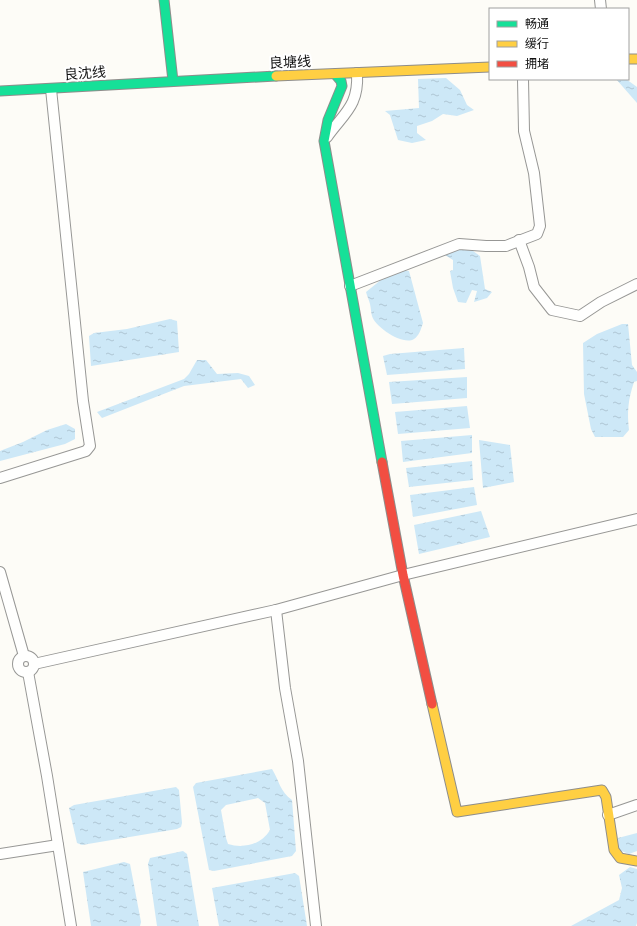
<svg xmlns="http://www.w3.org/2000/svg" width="637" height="926" font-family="'PT Serif','Noto Sans SC',serif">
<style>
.water{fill:url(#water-ripples);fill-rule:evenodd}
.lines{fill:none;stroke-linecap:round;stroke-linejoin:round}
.street-casing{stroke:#979795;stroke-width:12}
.fast-casing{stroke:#8e8d8b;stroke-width:11}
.slow-casing{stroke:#8e8d8b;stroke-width:11}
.jam-casing{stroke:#8e8d8b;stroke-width:11}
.street{stroke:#fffffe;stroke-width:10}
.fast{stroke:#16e098;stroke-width:9}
.slow{stroke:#ffcf43;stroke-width:9}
.jam{stroke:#f24e42;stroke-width:9}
.labels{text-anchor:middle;stroke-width:4;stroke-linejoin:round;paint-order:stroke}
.street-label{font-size:14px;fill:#111;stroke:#fff}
</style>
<defs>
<pattern id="water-ripples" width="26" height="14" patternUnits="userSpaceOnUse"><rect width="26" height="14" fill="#cde8f7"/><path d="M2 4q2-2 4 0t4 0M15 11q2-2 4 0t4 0" fill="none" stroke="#afc6d3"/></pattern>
</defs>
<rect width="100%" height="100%" fill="#fdfcf7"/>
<g class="water">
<path d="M446,78L460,90L467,105L474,110L457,116L443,114L432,121L417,126V133L426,140L412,143L398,140L390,115L385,111L419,108L418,79Z"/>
<path d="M616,79H626L637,87V103Z"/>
<path d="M462,247L473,251L480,256L485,289L492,292L487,298L474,302L477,291L472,290L466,303L458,302L453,288L450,271L453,270V260L445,255L449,252Z"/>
<path d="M401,270L409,271L423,323C421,329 419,336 414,339C403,346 375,327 372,316C371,313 371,308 370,304C369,300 367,296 366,292L387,275Z"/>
<path d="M170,319L177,321L179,352L91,366L89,336L94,333L127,329Z"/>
<path d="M622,324H628L632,365L637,372V381L634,382C628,400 627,412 629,430L623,437H595L591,429L584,394L583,343L597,334Z"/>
<path d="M464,348L465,369L387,375L383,356L390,354Z"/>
<path d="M197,360H206L217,374L238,373L249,376L255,385L248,388L241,379L184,386L102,418L97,412L184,379L189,374Z"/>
<path d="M467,377V398L392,404L389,382Z"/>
<path d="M467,406L470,428L398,434L395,412Z"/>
<path d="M66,424L75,429V439L65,444L0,461V451L23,442L47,430Z"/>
<path d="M472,435V453L403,462L401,441Z"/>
<path d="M479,440L510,445L514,482L483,488Z"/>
<path d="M472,461L473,480L409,487L406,468Z"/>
<path d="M474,487L477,505L413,517L410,495Z"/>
<path d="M481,511L490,537L419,554L414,525Z"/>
<path d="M272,769C279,780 280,792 292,800L296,851L292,856L214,871L209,870L193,787L196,783ZM258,798L265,803L270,830C262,844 244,849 228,844L226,838L221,810L226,805Z"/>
<path d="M176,787L179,790L182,823L181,827L177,829L82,845L77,843L69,808L74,805Z"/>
<path d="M637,833V851L629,854L619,850L618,838Z"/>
<path d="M183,851L187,854L199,926H157L148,864L150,858Z"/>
<path d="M124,862L130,864L141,922L140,926H91L83,872Z"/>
<path d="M630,867L637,869V923L636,926H571L619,900L622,888L619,875Z"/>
<path d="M295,873L299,876L307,926H219L212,888Z"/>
</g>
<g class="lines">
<g class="street-casing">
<g id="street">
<path d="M600,0L601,9"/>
<path d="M327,137C344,113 359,106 357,73"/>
<path d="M519,240L529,267L534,287L552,310L580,316L601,302L637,284"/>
<path d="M350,286L459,244L486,246H506L537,234L540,226L534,173L524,131L523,79"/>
<path d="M0,478L86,451L90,446L83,401L51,89"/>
<path d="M0,572L24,656"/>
<path d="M276,610L285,688L298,761L316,926"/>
<circle cx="26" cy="664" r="8"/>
<path d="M34,664L276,610L403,575L637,519"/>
<path d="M28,672L47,776L71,926"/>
<path d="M608,815L637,805"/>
<path d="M0,854L58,845"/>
</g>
</g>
<g class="fast-casing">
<g id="fast">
<path d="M164,0L173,81"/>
<path d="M335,74L341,81L342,86L328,120L324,141L382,462"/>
<path d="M0,91L276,76"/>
</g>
</g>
<g class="slow-casing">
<g id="slow">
<path d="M628,59H637"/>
<path d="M276,76L490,67"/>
<path d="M432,704L457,812L602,790L606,797L614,850L620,858L637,861"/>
</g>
</g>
<g class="jam-casing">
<path id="jam" d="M382,462L403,575L432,704"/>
</g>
<use href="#street" class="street"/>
<use href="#fast" class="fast"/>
<use href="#slow" class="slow"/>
<use href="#jam" class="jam"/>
</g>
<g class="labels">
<g class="street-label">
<text transform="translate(290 62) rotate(-3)" y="5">良塘线</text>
<text transform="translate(85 73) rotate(-4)" y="5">良沈线</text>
</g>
</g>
<rect x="489" y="8" width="140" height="72" fill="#ffffff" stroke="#a0a0a0"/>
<rect x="497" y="21" width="20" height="6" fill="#16e098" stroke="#a0a0a0"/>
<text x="525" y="28" font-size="12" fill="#111111">畅通</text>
<rect x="497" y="41" width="20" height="6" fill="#ffcf43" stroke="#a0a0a0"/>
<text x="525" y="48" font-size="12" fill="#111111">缓行</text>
<rect x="497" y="61" width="20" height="6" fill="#f24e42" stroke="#a0a0a0"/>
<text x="525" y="68" font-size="12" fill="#111111">拥堵</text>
</svg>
